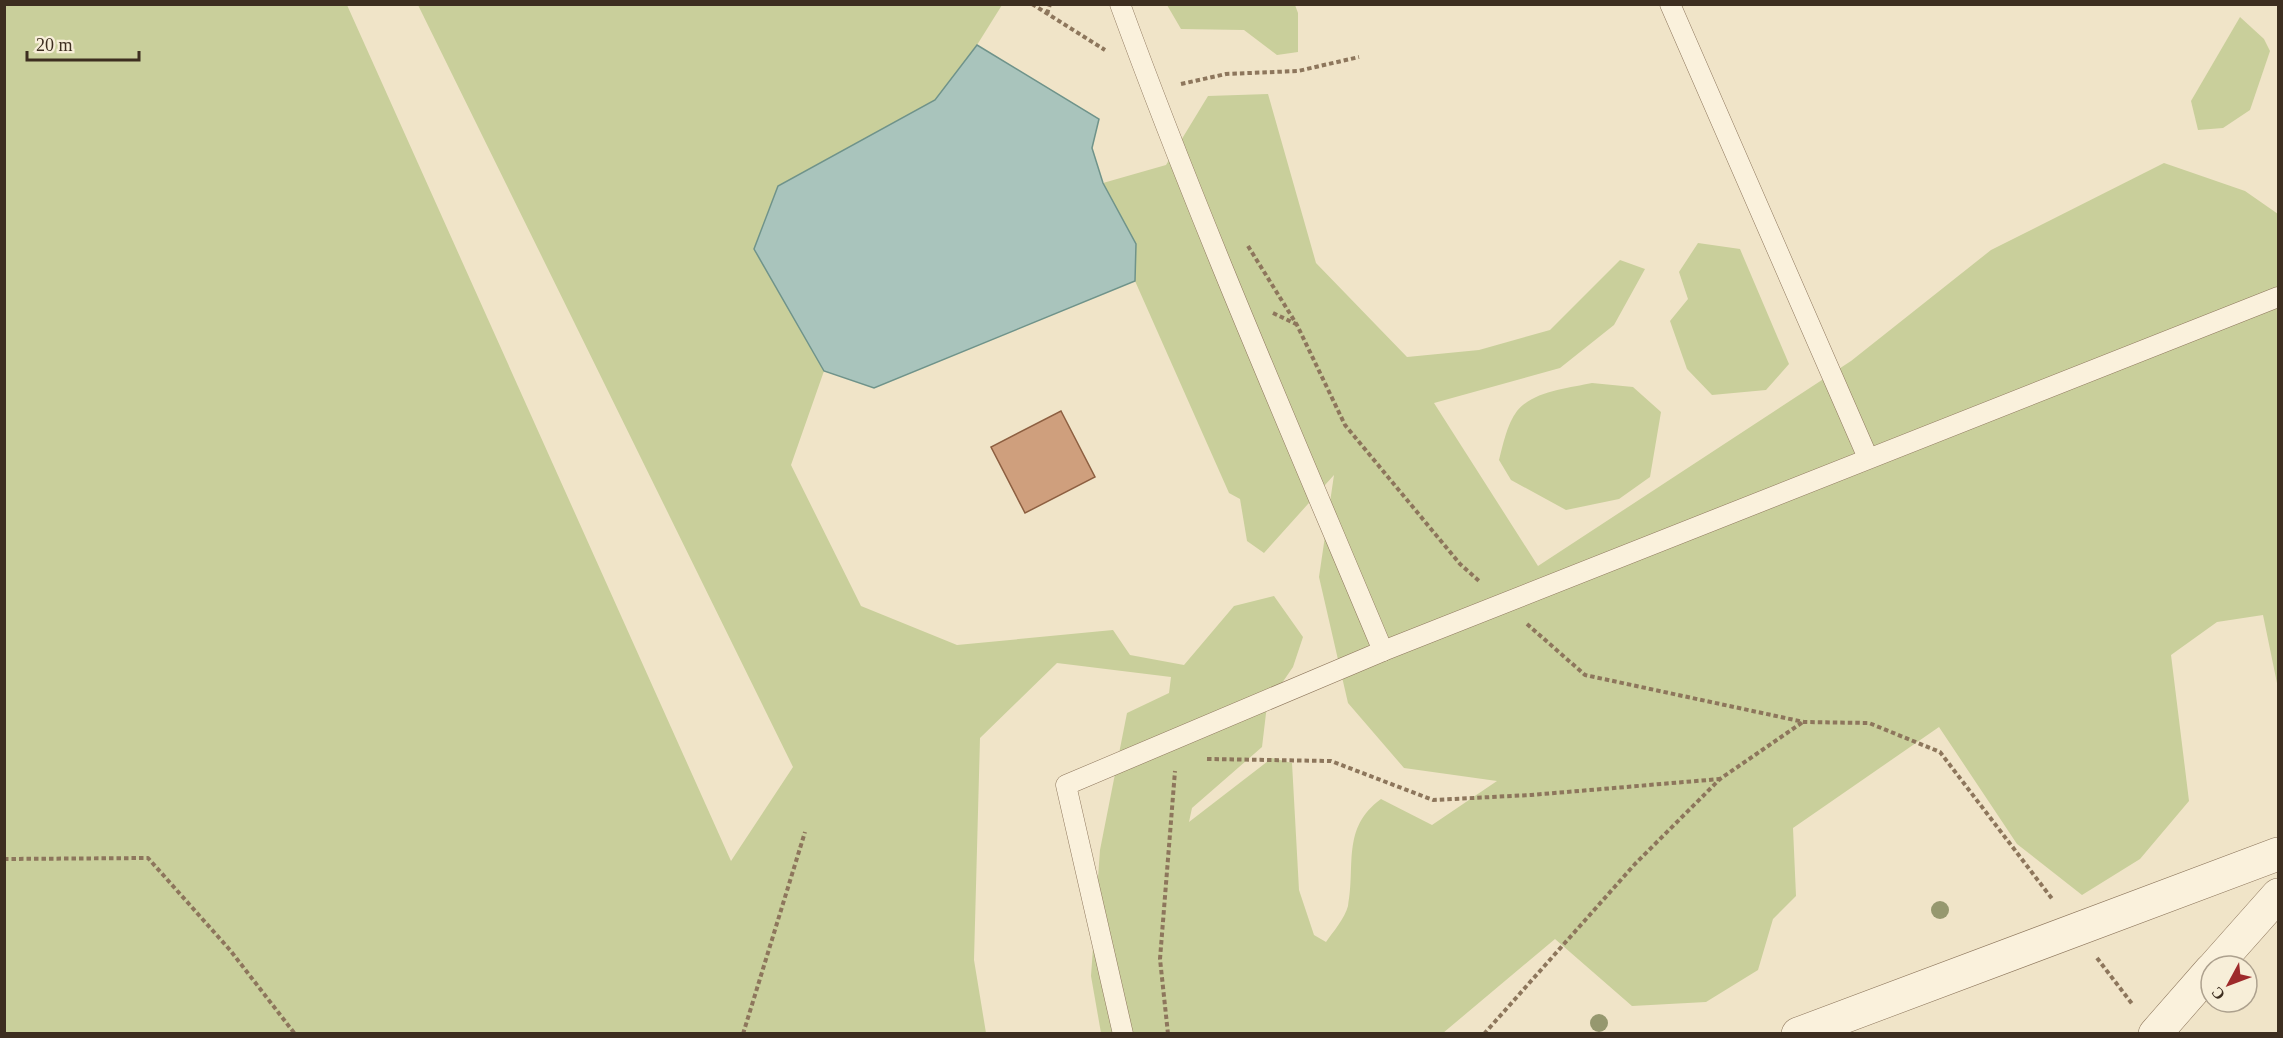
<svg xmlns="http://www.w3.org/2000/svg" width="2283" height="1038" font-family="'Times New Roman',serif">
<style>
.green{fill:#c9cf9b}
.water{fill:#a9c4bc;stroke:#6f938a;stroke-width:1.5}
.building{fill:#cf9f7d;stroke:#8d5f41;stroke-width:1.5}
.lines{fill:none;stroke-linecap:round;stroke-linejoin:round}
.lane-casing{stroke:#8d765c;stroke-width:21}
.street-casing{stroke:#8d765c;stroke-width:34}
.path{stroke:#8d765c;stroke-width:4;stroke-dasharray:4.5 3;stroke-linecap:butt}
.lane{stroke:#faf1dc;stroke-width:20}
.street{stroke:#faf1dc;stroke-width:33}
.tree{fill:#96986f}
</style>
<rect width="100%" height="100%" fill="#f0e4c8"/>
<g class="green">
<path d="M5,5H347L731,861L793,767L418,5H1002L977,45L935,100L778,186L754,249L824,371L791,465L861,606L957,645L1113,630L1130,655L1184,665L1234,606L1274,596L1303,637L1293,667L1267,705L1262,747L1192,808L1189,822L1272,758L1292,763L1299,890L1314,935L1326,942C1333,932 1345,918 1348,906C1356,866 1341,828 1381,799L1432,825L1497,781L1404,768L1348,703L1319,577L1334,475L1264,553L1247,541L1240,499L1229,493L1135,281L1136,244L1103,183L1166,165L1208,96L1268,94L1316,263L1407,357L1479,350L1550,330L1620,260L1645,269L1614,325L1560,368L1434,403L1538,566L1851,361L1991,250L2164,163L2245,191L2278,214V688L2263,615L2217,622L2171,655L2189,801L2140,859L2082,895L2017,844L1939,727L1793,828L1796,896L1773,919L1758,970L1706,1002L1632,1006L1555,939L1443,1033H1101L1091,976L1100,850L1127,713L1169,693L1171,677L1057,663L980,738L974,960L986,1033L5,1034Z"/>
<path d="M1167,5H1295L1298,13V52L1277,55L1244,30L1181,29Z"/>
<path d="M2240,17L2264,39L2270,51L2250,110L2223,128L2198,130L2191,101Z"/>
<path d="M1698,243L1740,249L1789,364L1766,390L1712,395L1687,369L1670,321L1688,299L1679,272Z"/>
<path d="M1592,383L1633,387L1661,412L1650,477L1619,499L1566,510L1511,480L1499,460C1503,445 1507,424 1517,411C1533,391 1569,388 1592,383Z"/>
</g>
<path class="water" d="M977,45L1099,119L1092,148L1103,183L1136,244L1135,281L874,388L824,371L754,249L778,186L935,100Z"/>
<path class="building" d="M1061,411L1095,477L1025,513L991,447Z"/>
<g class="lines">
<g class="lane-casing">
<g id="lane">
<path d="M1120,4C1200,223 1293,436 1383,651L1066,785L1123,1034"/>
<path d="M1670,4L1868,458"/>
<path d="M1383,651L2278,297"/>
</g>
</g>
<g class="street-casing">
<g id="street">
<path d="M2215,966L2278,895"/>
<path d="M1798,1034L2278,854"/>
<path d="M2155,1034L2211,970"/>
</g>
</g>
<g class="path">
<path d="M1032,4L1105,50"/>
<path d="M1047,14L1050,4"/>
<path d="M1181,84L1226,74L1298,71L1359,57"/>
<path d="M1248,246L1297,325L1345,425L1460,564L1479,581"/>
<path d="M1273,313L1296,324"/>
<path d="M1527,624L1585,675L1804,722L1869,723L1940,752L2053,900"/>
<path d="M1207,759L1331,761L1433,800L1531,795L1720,779"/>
<path d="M4,859L148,858L230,950L295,1034"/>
<path d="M2097,958L2133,1005"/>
<path d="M743,1034L805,832"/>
<path d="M1168,1034L1160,959L1175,771"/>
<path d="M1484,1034L1635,864L1720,779L1803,722"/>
</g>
<use href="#lane" class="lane"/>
<use href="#street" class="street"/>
</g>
<g class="tree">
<circle cx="1940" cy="910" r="9"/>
<circle cx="1599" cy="1023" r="9"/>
</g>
<rect width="2283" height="1038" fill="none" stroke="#3d2e20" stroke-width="12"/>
<g transform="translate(2229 984) rotate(229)"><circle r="28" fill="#f7eed8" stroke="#ada18e" stroke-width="1.5"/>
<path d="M0-4.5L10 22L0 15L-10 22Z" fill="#9e2a2b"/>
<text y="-9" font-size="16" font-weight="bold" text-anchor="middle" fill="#3d2e20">С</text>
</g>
<path d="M27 51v9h112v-9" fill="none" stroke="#3d2e20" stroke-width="3"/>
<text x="36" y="51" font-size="18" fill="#3d2e20" stroke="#f7eed8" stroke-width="4.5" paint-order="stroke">20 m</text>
</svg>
